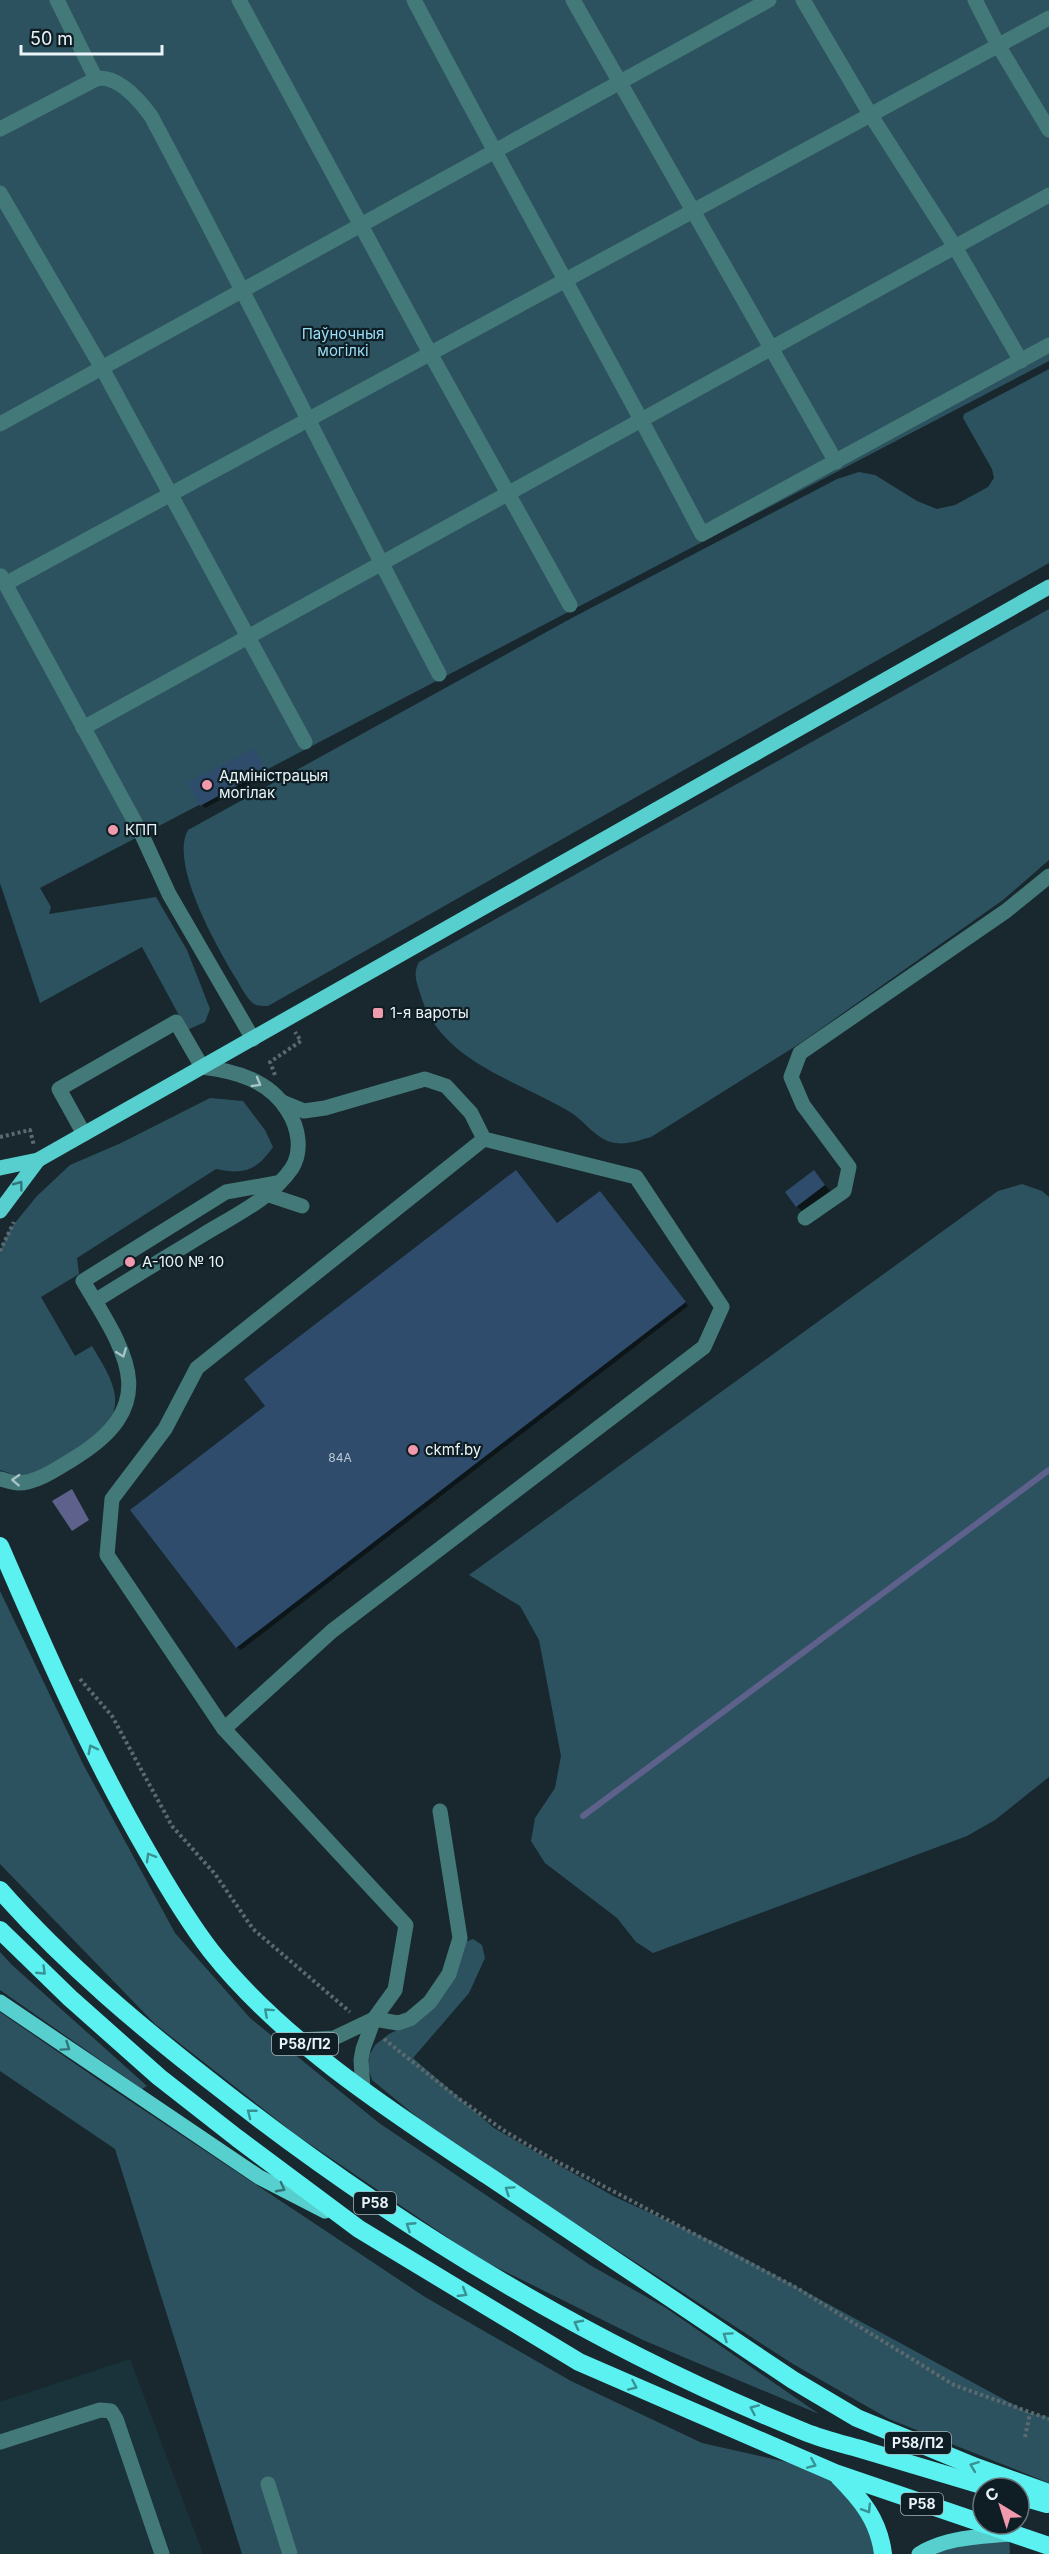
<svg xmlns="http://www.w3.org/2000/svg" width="1049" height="2554" font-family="Inter,sans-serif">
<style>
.built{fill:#1a333b}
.green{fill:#2d525f}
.water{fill:#5e618b}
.shadow{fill:#0007}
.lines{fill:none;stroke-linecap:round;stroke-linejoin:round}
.stream{stroke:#5e618b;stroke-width:6}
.building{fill:#2f4c6d}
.path{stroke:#5c6a6f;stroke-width:4;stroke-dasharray:3 3;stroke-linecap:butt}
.minor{stroke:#447979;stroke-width:15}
.major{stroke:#56cfce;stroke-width:15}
.highway{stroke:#5af1f0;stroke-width:18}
.oneway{stroke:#a8c3c5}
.oneway2{stroke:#327679}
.oneway3{stroke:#389294}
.poi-dot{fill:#f29aad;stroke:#0e1e24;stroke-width:2}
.labels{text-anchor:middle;stroke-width:4.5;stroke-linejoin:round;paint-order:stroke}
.number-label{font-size:12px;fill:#bbcad5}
.shield{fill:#0e1e24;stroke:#a8b4b8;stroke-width:1.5}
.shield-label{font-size:14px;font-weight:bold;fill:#eaf4f8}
.park-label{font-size:15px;fill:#99ddf6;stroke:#0e1e24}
.poi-label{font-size:15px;fill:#eaf4f8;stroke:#0e1e24;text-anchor:start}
</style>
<rect width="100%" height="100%" fill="#18282e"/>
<path class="built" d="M130,2359L203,2554H0V2402Z"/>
<g class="green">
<path d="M0,0H1049V361L40,888L51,907L49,914L156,897L187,950L210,1009L205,1022L187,1030L142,947L40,1003L0,883Z"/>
<path d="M1049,369V563L268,1006C263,1006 258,1006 254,1004C246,998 240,985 235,977C217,947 169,863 188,830L570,619L837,479L859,472L875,475L917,501L937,509L955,505L988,487L994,478L992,469L963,418L964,414Z"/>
<path d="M1049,609V860L1003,900L802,1042L651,1137C640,1140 627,1145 615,1143C596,1140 585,1121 570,1112C515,1079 439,1061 420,993C416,981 413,973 419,962Z"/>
<path d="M210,1098L243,1101L265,1130L273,1147C256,1171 244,1175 216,1169L77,1258L79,1274L41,1297L75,1356L92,1346C101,1362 113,1378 115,1397C119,1439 53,1464 23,1478L0,1470V1251L10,1229L37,1196L70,1165L121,1143Z"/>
<path d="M1022,1184L1042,1191L1049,1197V1777L995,1820L967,1836L653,1953L636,1942L617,1918L545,1863L531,1841L535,1818L555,1788L561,1756L539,1640L520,1606L469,1575L998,1191Z"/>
<path d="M0,1591L83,1764L175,1933L250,2018L379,2123L590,2265L666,2308L819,2414L643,2340L478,2258L295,2134L155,2024L0,1864Z"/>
<path d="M473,1939L482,1945L485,1958L469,1993L413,2058L494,2128L613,2196L716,2243L1029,2413L1049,2417V2483L889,2419L793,2364L439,2135L372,2080L368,2067L370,2054L375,2045L389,2034L414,2022L463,1943Z"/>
<path d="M0,1952L12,1965L147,2086L142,2089L0,1990Z"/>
<path d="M0,2012L103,2083L425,2297L571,2381L702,2443L835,2473L883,2554H242L115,2149L0,2071Z"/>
<path d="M1009,2534L1010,2554H919Z"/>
</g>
<path class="water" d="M72,1489L89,1520L72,1531L52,1501Z"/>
<g class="shadow">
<path d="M253,750L268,774L205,808L202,805Z"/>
<path d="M814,1172L836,1198L809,1218L797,1206Z"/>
<path d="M603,1196L688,1306L241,1650L237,1647L558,1225Z"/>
</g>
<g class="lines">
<path class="stream" d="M583,1816L1049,1470"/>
</g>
<g class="building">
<path d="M254,748L266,770L200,806L188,783Z"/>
<path d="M516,1170L557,1223L600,1191L686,1302L236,1648L130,1510L265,1406L244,1379Z"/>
<path d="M814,1170L825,1185L796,1207L785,1192Z"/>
</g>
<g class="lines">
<g class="path">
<path d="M275,1075L270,1062L301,1041L295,1032"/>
<path d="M0,1137L30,1130L34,1146"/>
<path d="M0,1251L14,1222"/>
<path d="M80,1679L112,1716L172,1826L215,1874L253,1929L350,2012"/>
<path d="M384,2039L458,2098L506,2132L552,2159L797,2288L954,2385L1049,2419"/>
<path d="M1025,2437L1030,2413"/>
</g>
<g class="minor">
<path d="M57,0L96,79"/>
<path d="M239,0L430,353L570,605"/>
<path d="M414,0C508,179 608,355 702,534L1049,345"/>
<path d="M573,0L836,462"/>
<path d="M803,0L870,114L955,247L1021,361"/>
<path d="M975,0L998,45L1049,130"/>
<path d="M0,129L96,79C117,74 139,100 151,116C250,301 342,489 439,674"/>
<path d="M0,193L102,368L305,742"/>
<path d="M0,424L769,0"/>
<path d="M1,576L142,835L169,894L253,1039"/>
<path d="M5,584L1049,18"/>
<path d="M83,728L1049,195"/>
<path d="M84,1134L59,1089L176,1022L202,1067C235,1071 269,1080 288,1111C298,1127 303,1150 292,1168C270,1200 233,1216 201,1236C165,1258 130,1279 95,1301"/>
<path d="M269,1195L302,1206"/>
<path d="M805,1218L844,1191L849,1167L803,1105L791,1077L800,1053L1006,911L1049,876"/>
<path d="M0,1479C6,1480 12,1483 18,1483C37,1483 58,1468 73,1459C164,1404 126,1353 83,1281L226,1192L277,1183"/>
<path d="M224,1729L332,1631L704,1347L722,1307L636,1177L484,1139L471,1113L446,1086L425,1079L325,1108L304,1111L282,1102"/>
<path d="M300,2040L334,2038L374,2019L398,2023L410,2019L430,2002L449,1974L460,1938L440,1811"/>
<path d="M363,2089L361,2060L363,2049L374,2019L395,1990L406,1925L224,1729L107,1555L112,1499L165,1429L197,1368L484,1139"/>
<path d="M0,2442L100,2410L111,2411L116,2419L162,2554"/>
<path d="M268,2484L290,2554"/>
</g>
<g class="major">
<path d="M0,1168L38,1160L1049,587"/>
<path d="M0,1211L38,1160"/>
<path d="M0,2002L259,2177L325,2211"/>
<path d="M919,2554C946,2537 978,2537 1009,2534"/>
</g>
<g class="highway">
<path d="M0,1546C45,1650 90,1753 147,1851C167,1886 187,1920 211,1951C282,2041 392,2112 487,2175C589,2244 691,2311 793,2380L857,2418L976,2467L1049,2493"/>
<path d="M0,1890C66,1965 144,2030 223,2091C401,2230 595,2347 805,2432C825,2440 847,2445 867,2451C908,2463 950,2476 991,2488"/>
<path d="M0,1930L70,1998L159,2077L237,2138L359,2229L579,2362L835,2473L1049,2546"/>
<path d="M839,2477C862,2500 879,2521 883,2554"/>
<path d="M1019,2496L1047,2504"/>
</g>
</g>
<defs><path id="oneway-chevron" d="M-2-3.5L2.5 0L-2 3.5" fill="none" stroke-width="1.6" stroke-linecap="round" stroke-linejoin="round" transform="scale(1.5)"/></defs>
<g class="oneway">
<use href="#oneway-chevron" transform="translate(257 1083) rotate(30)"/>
<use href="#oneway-chevron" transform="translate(122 1353) rotate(69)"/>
<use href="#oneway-chevron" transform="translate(16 1480) rotate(-177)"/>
</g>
<g class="oneway2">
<use href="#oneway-chevron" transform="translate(19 1185) rotate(-53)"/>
<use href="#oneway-chevron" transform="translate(66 2047) rotate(34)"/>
<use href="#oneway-chevron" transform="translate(281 2188) rotate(28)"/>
</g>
<g class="oneway3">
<use href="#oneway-chevron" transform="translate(92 1749) rotate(-117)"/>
<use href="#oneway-chevron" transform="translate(150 1857) rotate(-120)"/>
<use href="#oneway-chevron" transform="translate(42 1971) rotate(44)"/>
<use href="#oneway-chevron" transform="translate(268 2012) rotate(-138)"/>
<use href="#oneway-chevron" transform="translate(251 2113) rotate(-142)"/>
<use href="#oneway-chevron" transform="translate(509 2190) rotate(-146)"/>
<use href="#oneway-chevron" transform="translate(410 2226) rotate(-147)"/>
<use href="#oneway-chevron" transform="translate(463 2293) rotate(31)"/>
<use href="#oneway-chevron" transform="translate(578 2324) rotate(-152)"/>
<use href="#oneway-chevron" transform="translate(727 2336) rotate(-146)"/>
<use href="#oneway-chevron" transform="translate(633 2386) rotate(24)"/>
<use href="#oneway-chevron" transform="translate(754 2409) rotate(-156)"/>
<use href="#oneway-chevron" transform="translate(812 2464) rotate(23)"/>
<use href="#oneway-chevron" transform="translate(974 2466) rotate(-159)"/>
<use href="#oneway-chevron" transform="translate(867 2509) rotate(58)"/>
</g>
<g class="poi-dot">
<circle cx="207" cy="785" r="6"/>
<circle cx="113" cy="830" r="6"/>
<rect x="372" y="1007" width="12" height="12" rx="3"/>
<circle cx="130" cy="1262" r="6"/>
<circle cx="413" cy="1450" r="6"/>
</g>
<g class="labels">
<g class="number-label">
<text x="340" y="1462">84А</text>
</g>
<g class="shield">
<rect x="272" y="2033" width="66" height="22" rx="4.5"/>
<rect x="354" y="2192" width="42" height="22" rx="4.5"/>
<rect x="885" y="2432" width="66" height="22" rx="4.5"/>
<rect x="901" y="2493" width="42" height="22" rx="4.5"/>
</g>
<g class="shield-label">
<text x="305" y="2049">Р58/П2</text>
<text x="375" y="2208">Р58</text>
<text x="918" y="2448">Р58/П2</text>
<text x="922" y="2509">Р58</text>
</g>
<g class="park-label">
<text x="343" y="339">Паўночныя<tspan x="343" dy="17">могілкі</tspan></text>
</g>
<g class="poi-label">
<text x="219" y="781">Адміністрацыя<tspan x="219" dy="17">могілак</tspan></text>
<text x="125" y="835">КПП</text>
<text x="390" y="1018">1-я вароты</text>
<text x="142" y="1267">А-100 № 10</text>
<text x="425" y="1455">ckmf.by</text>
</g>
</g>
<g transform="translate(1001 2506) rotate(322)"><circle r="28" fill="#0e1e24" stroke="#667479" stroke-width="1.5"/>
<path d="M0-4.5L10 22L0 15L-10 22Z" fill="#f29aad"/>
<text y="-9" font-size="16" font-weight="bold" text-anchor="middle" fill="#eaf4f8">С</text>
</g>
<path d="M21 45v9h141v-9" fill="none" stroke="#eaf4f8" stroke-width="3"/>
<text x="30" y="45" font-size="18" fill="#eaf4f8" stroke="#0e1e24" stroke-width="4.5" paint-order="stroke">50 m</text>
</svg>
